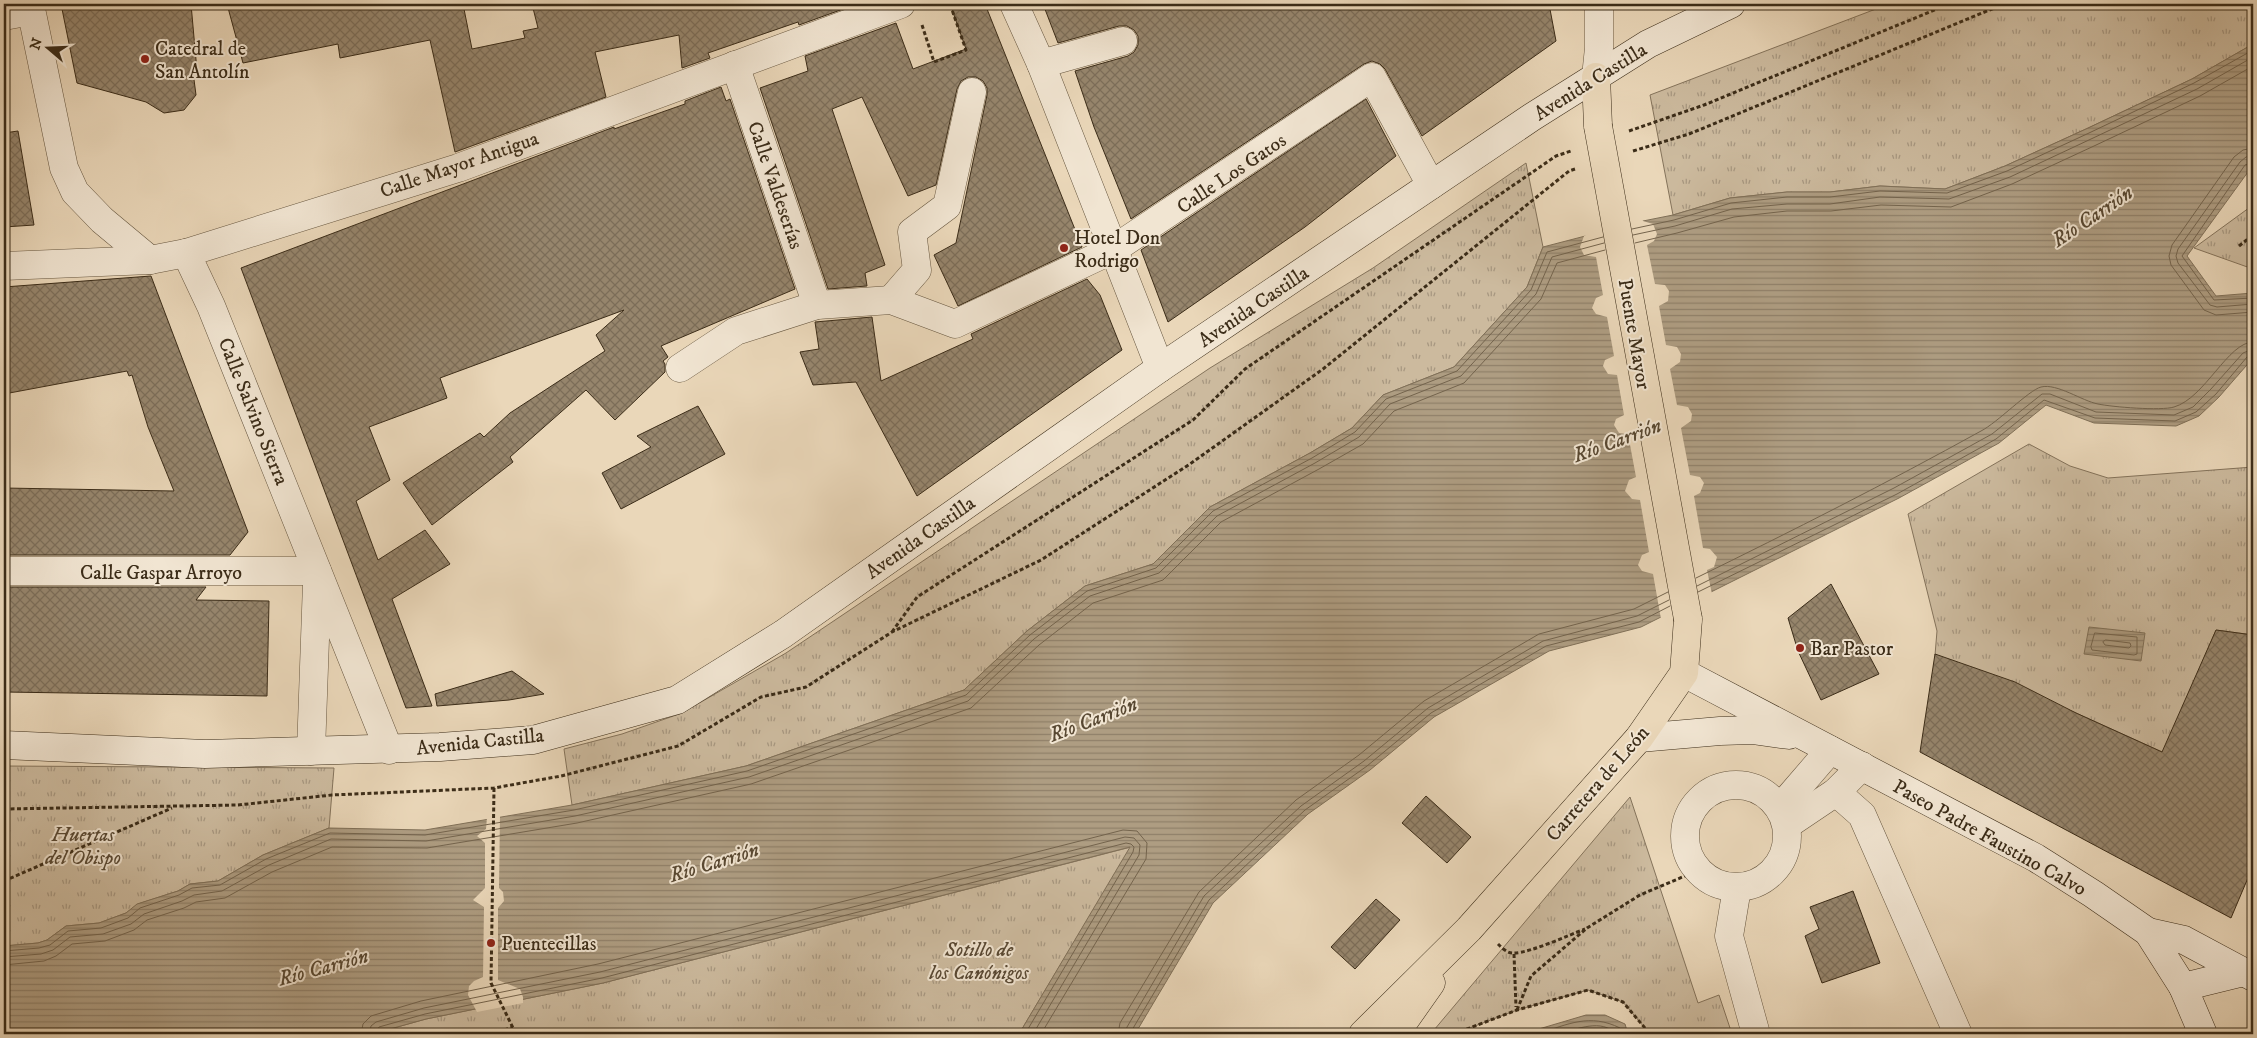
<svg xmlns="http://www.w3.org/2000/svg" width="2257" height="1038" font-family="'IM FELL DW Pica',serif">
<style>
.grass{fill:url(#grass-tufts);stroke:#84735b}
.water{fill:url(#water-rules);stroke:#807058}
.pier{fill:#ead7b9}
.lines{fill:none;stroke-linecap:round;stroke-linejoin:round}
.shore{stroke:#74644d;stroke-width:1}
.building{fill:url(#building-cross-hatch);stroke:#3b2c18}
.street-casing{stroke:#675740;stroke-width:29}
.secondary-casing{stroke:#3b2c18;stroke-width:29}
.highway-casing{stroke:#3b2c18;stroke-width:29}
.path{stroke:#3b2c18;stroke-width:3;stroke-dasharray:4 2.5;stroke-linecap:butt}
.street{stroke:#f1e5d2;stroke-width:28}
.secondary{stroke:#f1e5d2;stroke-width:28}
.highway{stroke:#ead7b9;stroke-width:28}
.highway-bridge-casing{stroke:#3b2c18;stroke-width:29;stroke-linecap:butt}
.highway-bridge{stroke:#ead7b9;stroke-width:28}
.poi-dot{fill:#8f2418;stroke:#f1e5d2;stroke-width:2}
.labels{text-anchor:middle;stroke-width:4;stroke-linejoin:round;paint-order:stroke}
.poi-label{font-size:20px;fill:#3b2c18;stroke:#f1e5d2;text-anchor:start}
.street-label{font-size:20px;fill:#3b2c18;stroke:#f1e5d2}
.park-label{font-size:20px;font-style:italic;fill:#584833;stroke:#f1e5d2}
.water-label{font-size:21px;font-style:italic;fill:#584832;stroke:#f1e5d2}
</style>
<defs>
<pattern id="grass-tufts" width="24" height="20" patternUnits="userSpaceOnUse" patternTransform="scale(1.25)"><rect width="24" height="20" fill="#ccba9e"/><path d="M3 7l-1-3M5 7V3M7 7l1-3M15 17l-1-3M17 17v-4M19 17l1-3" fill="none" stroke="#a79780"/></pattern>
<pattern id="water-rules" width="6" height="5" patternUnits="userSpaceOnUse" patternTransform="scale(1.25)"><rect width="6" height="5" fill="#ae9d82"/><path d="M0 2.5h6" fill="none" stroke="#8f8069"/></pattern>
<pattern id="building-cross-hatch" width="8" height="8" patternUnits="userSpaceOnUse" patternTransform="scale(1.25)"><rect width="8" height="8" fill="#96856c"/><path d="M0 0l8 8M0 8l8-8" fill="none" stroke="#7c6d58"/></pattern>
</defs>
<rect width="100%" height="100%" fill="#ead7b9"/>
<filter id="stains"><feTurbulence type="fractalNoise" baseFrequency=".004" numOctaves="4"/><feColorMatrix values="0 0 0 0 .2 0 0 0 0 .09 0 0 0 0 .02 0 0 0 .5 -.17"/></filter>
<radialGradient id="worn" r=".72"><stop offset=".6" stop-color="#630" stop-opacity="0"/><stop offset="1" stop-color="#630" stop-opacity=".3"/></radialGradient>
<g class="grass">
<path d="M1889,4H2253V44L2192,79L2086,129L2005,166L1945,189L1880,186L1830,192H1787L1730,198L1673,215L1650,95Z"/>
<path d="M1526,163L1543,247L1527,287L1454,367L1383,395L1352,428L1310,453L1210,507L1153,564L1085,586L1027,631L964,690L746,766L572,805L564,749L622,734L682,713L786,653L1210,368L1373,268Z"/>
<path d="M2253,205V269L2194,248Z"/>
<path d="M2029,444L2070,466L2108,478L2253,467V635L2216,630L2174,727L2189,764L2076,713L1935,655L1937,631L1908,514Z"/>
<path d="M4,766L334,768L329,828L263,855L218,881L190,884L178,891L138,904L126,913L99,923L66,926L47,940L38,943L4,946Z"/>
<path d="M1630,797L1698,1003L1719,995L1732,1034H1650L1623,1002L1588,990L1517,1010L1467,1029L1463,1034H1436L1434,1030Z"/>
<path d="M1131,847L1019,1034H372L426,1019L603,983Z"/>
</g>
<g class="water">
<path d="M2253,44V165L2187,256L2216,296L2253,293V358L2219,397L2199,416L2176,426L2094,423L2046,405L1999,443L1899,498L1641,627L1549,651L1434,717L1370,770L1308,814L1213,903L1135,1034H1019L1130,847L603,983L426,1019L372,1034H4V946L38,943L47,940L66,926L99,923L126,913L137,904L178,891L190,884L218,881L263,855L329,828L425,830L572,805L746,766L964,690L1027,631L1085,586L1153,564L1210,507L1310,453L1352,428L1383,395L1454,367L1527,287L1543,247L1643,221L1673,215L1730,198L1787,192H1830L1880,186L1945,189L2005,166L2086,129L2192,79Z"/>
<path d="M2089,627L2145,633L2141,661L2084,654Z"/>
<path d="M1586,1015H1605L1625,1024L1628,1034H1522Z"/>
</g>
<g class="pier">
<path d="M1642,219L1643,221L1653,224L1657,234L1654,241L1647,245L1655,284L1665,285L1669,291L1668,301L1659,306L1666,345L1677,347L1681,354L1680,362L1670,369L1677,405L1688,407L1692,414L1691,421L1681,428L1690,475L1700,477L1704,483L1700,493L1694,496L1703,548L1710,549L1717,557L1714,567L1707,570L1712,594L1661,619L1653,574L1642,571L1638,565L1642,555L1649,552L1640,500L1632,499L1625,491L1629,480L1636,477L1628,434L1619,433L1614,425L1616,419L1624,415L1617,375L1608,374L1603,366L1605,360L1614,356L1607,317L1596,314L1592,308L1596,298L1603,295L1596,257L1584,255L1580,247L1584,236L1591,232Z"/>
<path d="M500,815L499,888L503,892L504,901L498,908V980L520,989L523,997V1003L477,1012L468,995L469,986L474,981L483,977L484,907L473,900L485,888V843L477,836L486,829L487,817Z"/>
</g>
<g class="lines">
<g class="shore">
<path d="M2253,148L2243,150L2234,157L2172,245L2169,256L2171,265L2204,310L2216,315L2253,312"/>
<path d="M2253,155L2246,157L2240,162L2178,249L2176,256L2178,263L2210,305L2217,307L2253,304"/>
<path d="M2253,162L2245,165L2182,256L2214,300L2253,298"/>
<path d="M1632,229L1674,220L1731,203L1787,197H1830L1880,191L1947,193L2007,171L2089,133L2194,83L2253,50"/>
<path d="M1633,235L1675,226L1732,209L1787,204H1830L1880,197L1949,199L2010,177L2091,139L2197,89L2253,57"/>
<path d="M1635,243L1677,233L1734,217L1787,211H1831L1881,205L1951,207L2012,184L2094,146L2200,96L2253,66"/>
<path d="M1696,578C1792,531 1887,483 1981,431C1997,423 2029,390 2041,387C2057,383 2082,401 2098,404C2112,407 2161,411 2174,407C2205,398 2228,342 2253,342"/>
<path d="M1697,586L1894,488L1992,434L2042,394H2050L2096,412L2174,415L2193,407L2211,389L2243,353L2253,349"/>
<path d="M1698,592L1897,494L1996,439L2044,400L2095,418L2175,421L2196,412L2216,394L2247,357L2253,356"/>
<path d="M2095,633L2137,637V654L2134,655L2092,650L2091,647Z"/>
<path d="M2106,640L2130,643L2131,646L2129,648L2105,645L2103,642Z"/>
<path d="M4,951L39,948L50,945L68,931L101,928L128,918L140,908L179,895L192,888L220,885L266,859L330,833L425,835L574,810L747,771L966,695L1030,635L1087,591L1156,568L1213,511L1312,458L1355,432L1386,399L1457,371L1531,290L1547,252L1603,237"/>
<path d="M4,957L41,954L53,950L70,937L103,934L131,924L144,914L182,901L194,895L222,891L269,865L331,839L426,841L575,816L749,777L968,701L1034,639L1090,596L1159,573L1217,516L1315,463L1359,437L1390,404L1461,376L1536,294L1552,257L1604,243"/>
<path d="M4,965L44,961L56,956L72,944L105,941L134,930L147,920L184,908L196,902L225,898L272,872L332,847L427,848L577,823L751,784L971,708L1039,645L1093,603L1163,580L1221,522L1319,469L1363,444L1394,411L1464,383L1541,299L1557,263L1605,250"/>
<path d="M361,1034L363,1024L371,1016L421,1001L598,964L1123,830L1137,831L1147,843L1146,859L1041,1034"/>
<path d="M369,1034L371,1026L376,1022L424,1008L600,972L1125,837L1134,838L1140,845L1139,855L1033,1034"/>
<path d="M375,1034L379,1027L425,1014L602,978L1126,843L1131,844L1134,847L1133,852L1025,1034"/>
<path d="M1118,1034L1120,1023L1199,892L1296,800L1359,755L1424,701L1539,634L1634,609L1668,592"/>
<path d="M1125,1034L1127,1027L1204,896L1301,806L1364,761L1428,708L1543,641L1637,616L1669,600"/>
<path d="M1132,1034V1030L1209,900L1305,810L1367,766L1431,713L1546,646L1639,622L1670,606"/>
<path d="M1538,1034C1568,1024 1590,1013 1620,1028L1623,1034"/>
<path d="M1559,1034C1577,1029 1602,1018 1616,1034"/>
</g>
</g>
<g class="building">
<path d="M61,4H191L197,71L193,72L196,95L184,110L164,113L146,102L77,83Z"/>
<path d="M227,4H463L472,49L525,38L523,31L538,28L532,4H857L799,25L798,22L708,53L710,58L682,68L679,35L595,52L606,97L455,152L430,40L340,58L338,44L243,63Z"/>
<path d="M950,4H985L1082,247L958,306L934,255L956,243L987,95V88L983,81L976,77H968L961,81L957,89L936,185L908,196L862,97L832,109L885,265L865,273L867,286L828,289L760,88L808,71L805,56L896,23L913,69L966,49Z"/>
<path d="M1043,4H1549L1556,41L1422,136L1385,69L1380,64L1372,61L1364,64L1131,219L1094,127L1075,71L1128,56L1134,52L1138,45V36L1134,30L1127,26H1119L1058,43Z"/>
<path d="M721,87L726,101L730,99L795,289L661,346L668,357L663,361L665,364V372L615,420L586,390L510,457L513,462L432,525L403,483L480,433L484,437L510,413L605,351L596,335L624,310L440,378L447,398L369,427L390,480L356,501L378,560L425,530L450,564L392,599L432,706L406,708L241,268L614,127V129L685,104V101Z"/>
<path d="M1366,99L1396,156L1305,227L1168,322L1141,250Z"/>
<path d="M18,131L34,225L4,227V133Z"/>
<path d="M151,276L248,532L230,555H4V488L174,491L148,427L132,375L129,376L127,371L4,394V287Z"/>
<path d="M1087,279L1100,295L1122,350L917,496L856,382L813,385L800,352L819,349L815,322L872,317L881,381L973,339L971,334Z"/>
<path d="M698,406L725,454L621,509L602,473L651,447L637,436Z"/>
<path d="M1831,584L1879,674L1821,700L1798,651L1788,618Z"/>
<path d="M4,587H206L196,600L269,601L267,696L4,692Z"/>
<path d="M2216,630L2253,635V866L2231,918L1920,752L1935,654L2015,682L2076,713L2162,752Z"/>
<path d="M512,671L544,694L509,700L437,706L435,694Z"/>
<path d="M1426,796L1471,837L1447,863L1402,823Z"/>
<path d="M1853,891L1880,963L1822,983L1805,936L1819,929L1810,907Z"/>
<path d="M1376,899L1400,920L1355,969L1331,947Z"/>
</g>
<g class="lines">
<g class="street-casing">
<g id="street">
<path d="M30,4L64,168L75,192L102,220L150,260"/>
<path d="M1014,4L1041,64L1160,368"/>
<path d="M4,16L31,11"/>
<path d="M1041,64L1123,41"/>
<path d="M735,65L817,305"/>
<path d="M1596,77L1599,48V4"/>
<path d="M186,253L211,306L389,750"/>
<path d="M4,266L150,260L186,253L458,168L901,4"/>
<path d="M891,300L917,270L912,232L947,206L972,92"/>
<path d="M680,368L736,331L817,305L891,300L955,324L1114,249L1372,77L1431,185"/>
<path d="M4,571H317"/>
<path d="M311,751L317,583"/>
<circle cx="1736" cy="836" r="51"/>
<path d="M1836,792L1862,815L1958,1034"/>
<path d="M1780,808L1830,750"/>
<path d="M1787,825L1836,792L1862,766"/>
<path d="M1737,888L1729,936L1756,1034"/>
</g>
</g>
<g class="secondary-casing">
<g id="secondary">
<path d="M1684,673L2036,858L2093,894L2148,932L2183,987L2203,1034"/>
<path d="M1639,738L1720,731L1752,730L1789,735"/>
<path d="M4,745L205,754L440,747L533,740L677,700L783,634L1160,368L1532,117L1648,44L1731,4"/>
<path d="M2148,932L2184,940L2253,977"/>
<path d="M2183,987L2244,972"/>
</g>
</g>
<g class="highway-casing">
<g id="highway">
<path d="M1596,77L1598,126"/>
<path d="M1363,1034L1469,929L1639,738L1684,673L1688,619"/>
<path d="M1395,1034L1431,983"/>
</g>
</g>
<g class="path">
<path d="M922,25L934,62L966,50L950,4"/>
<path d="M1629,131L1704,105L1949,4"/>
<path d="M1633,151L1689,134L2004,4"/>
<path d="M2239,246L2253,235"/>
<path d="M892,632L917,597L1193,420L1245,369L1556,156L1571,151"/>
<path d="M494,788L491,983L516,1034"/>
<path d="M4,809L238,805L332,795L494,788L561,776L678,746L761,697L806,687L892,632L1041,560L1190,464L1323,369L1569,171L1575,169"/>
<path d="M4,881L172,808"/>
<path d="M1498,944C1502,948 1508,954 1514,953C1530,953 1569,935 1585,929"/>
<path d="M1514,954L1516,1007"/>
<path d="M1517,1010L1531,976L1587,928L1640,895L1699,870"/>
<path d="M492,1034L513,1027"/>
<path d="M1462,1034L1467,1029L1517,1010L1588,990L1623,1002L1650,1034"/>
</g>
<use href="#street" class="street"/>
<use href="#secondary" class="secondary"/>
<use href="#highway" class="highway"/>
<g class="highway-bridge-casing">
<path id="highway-bridge" d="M1598,126L1688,619"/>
</g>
<use href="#highway-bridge" class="highway-bridge"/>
</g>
<g class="poi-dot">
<circle cx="145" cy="59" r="5"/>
<circle cx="1064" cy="248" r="5"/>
<circle cx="1800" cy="648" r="5"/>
<circle cx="491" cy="943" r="5"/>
</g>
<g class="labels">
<g class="poi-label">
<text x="155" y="55">Catedral de<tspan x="155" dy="23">San Antolín</tspan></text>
<text x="1074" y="244">Hotel Don<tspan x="1074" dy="23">Rodrigo</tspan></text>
<text x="1810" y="655">Bar Pastor</text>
<text x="501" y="950">Puentecillas</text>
</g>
<g class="street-label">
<text transform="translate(1590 81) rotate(-32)" y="7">Avenida Castilla</text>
<text transform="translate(459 164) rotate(-19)" y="7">Calle Mayor Antigua</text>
<text transform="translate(1231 173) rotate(-34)" y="7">Calle Los Gatos</text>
<text transform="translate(776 185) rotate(71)" y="7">Calle Valdeserías</text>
<text transform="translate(1253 306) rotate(-34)" y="7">Avenida Castilla</text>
<text transform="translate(1635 334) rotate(80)" y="7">Puente Mayor</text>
<text transform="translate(254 411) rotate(68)" y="7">Calle Salvino Sierra</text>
<text transform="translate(920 537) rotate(-35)" y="7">Avenida Castilla</text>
<text x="161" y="579">Calle Gaspar Arroyo</text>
<text transform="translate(480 741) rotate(-6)" y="7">Avenida Castilla</text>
<text transform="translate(1597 783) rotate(-49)" y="7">Carretera de León</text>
<text transform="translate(1990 837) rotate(29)" y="7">Paseo Padre Faustino Calvo</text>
</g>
<g class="park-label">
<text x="83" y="841">Huertas<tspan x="83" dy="23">del Obispo</tspan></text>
<text x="979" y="956">Sotillo de<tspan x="979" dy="23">los Canónigos</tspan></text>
</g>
<g class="water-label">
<text transform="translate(2092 216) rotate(-34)" y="7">Río Carrión</text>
<text transform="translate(1617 440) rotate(-20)" y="7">Río Carrión</text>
<text transform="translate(1093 719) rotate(-21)" y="7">Río Carrión</text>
<text transform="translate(714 862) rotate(-17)" y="7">Río Carrión</text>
<text transform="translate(323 967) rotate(-15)" y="7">Río Carrión</text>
</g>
</g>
<rect width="2257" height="1038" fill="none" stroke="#ead7b9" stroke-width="20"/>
<rect x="5" y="5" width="2247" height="1028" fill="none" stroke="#3b2c18" stroke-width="2.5"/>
<rect x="10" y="10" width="2237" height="1018" fill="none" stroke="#3b2c18"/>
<g transform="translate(48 48) rotate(289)" stroke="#f1e5d2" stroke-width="4" paint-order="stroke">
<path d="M0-4L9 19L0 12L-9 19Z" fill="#3b2c18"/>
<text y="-8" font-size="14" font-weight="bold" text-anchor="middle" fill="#3b2c18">N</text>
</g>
<rect width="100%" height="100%" filter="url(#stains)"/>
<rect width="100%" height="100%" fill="url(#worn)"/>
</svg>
